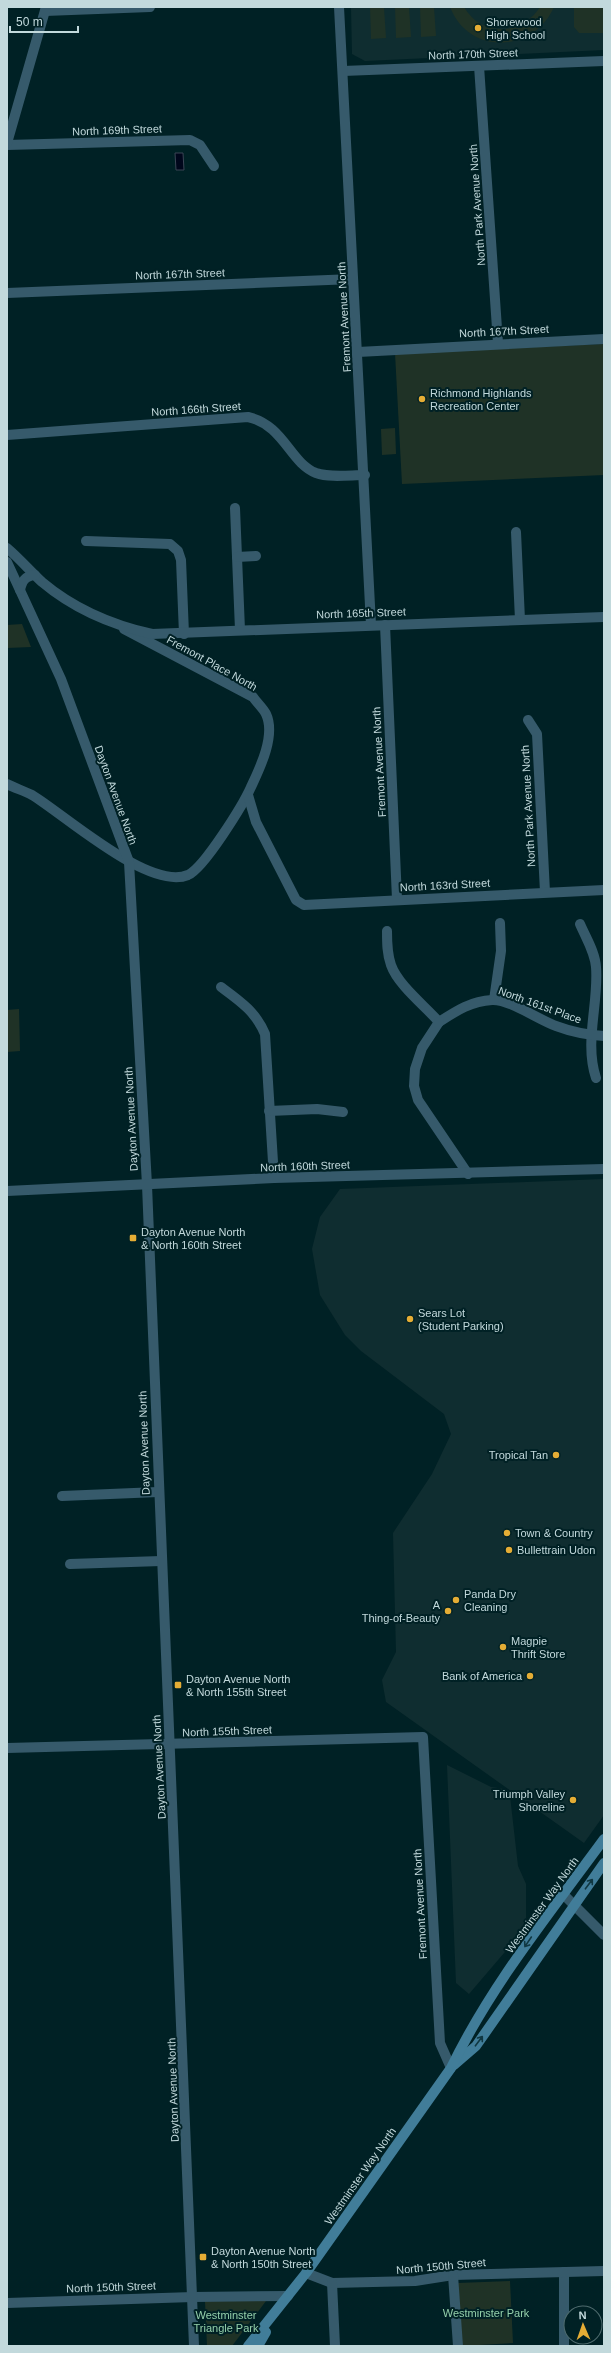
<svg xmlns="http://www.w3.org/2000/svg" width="611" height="2353" font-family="Arial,sans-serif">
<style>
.built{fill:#0f2d30}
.green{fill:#1f3226}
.water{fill:#00061b;stroke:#3a4555}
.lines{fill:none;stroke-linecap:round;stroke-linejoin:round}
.minor{stroke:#365a6b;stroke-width:10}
.tertiary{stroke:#365a6b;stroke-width:10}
.secondary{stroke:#417d99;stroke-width:10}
.oneway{stroke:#103842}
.poi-dot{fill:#e5ad35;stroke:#002125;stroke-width:1.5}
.labels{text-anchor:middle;stroke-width:4;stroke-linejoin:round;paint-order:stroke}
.poi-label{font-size:11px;fill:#c2d9dc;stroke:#002125;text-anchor:start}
.street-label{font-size:11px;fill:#c2d9dc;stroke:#002125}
.park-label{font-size:11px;fill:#94d0ab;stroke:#002125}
</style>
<rect width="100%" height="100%" fill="#002125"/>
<g class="built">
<path d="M351,7H604V50L365,61L352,54Z"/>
<path d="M604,1179V1815L584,1843L386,1702L382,1680L396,1652L393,1533L432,1474L451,1434L444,1414L361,1351L345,1335L320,1295L312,1249L320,1217L340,1189Z"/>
<path d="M447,1765L491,1787L505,1789L510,1796L518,1866L526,1884V1918L522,1932L469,1994L456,1983Z"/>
</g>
<g class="green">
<path d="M370,7H384L386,38L371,39Z"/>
<path d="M395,7H409L411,37L396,38Z"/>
<path d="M420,7H434L436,36L421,37Z"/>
<path d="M450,7H464C482,38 522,35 540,7H554C534,53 469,56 450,7Z"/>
<path d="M574,7H604V33H579L574,27Z"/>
<path d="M604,344V475L402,484L395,353Z"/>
<path d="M395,428L396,454L382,455L381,429Z"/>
<path d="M22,624L31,647L7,648V625Z"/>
<path d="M19,1009L20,1051L7,1052V1010Z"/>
<path d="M510,2281L513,2343L462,2346L458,2283Z"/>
<path d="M205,2301H266L232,2346H207Z"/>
</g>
<path class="water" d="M175,153H183L184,170H176Z"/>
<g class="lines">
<g class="minor">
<path d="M45,11L150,7"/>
<path d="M479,66L498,343"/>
<path d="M343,71L604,61"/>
<path d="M7,145L190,140L200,145L214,166"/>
<path d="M7,293L353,279"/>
<path d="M358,352L604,339"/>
<path d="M7,435L248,417C284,425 290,463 316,473C330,478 350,475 365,475"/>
<path d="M235,508L240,630"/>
<path d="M516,532L520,620"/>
<path d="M86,541L170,544L178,551L181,560L184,634"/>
<path d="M237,557L256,556"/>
<path d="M385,625L397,899"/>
<path d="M528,720L537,734L545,892"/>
<path d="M7,784C15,788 24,791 32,795C65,815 149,891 188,875C204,868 243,805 251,787C260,768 276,735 266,714C263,708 257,703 253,697L124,629"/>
<path d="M248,795L256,822L296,900L304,905L604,890"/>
<path d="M580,924C586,938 595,952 596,967C599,1003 584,1042 596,1078"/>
<path d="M387,931C387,943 387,954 391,965C398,985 425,1006 439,1022C456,1011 471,1001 492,1000C509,999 539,1020 556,1026C572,1032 588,1035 604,1036"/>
<path d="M221,987C240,1001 256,1012 265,1034L274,1178"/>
<path d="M494,1000L501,951L500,923"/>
<path d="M439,1022L422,1048L415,1069L414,1086L418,1100L468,1174"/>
<path d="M269,1111L317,1109L343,1112"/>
<path d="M62,1496L158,1492"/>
<path d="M70,1564L161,1561"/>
<path d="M7,1748L423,1737L440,2043L451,2068"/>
<path d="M563,1894L604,1935"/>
<path d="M564,2272V2346"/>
<path d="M306,2273L332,2283L415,2281L453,2275L604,2271"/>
<path d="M453,2275L458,2346"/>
<path d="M332,2283L335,2346"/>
<path d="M7,2303L193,2297L288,2296"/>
</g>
<g class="tertiary">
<path d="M339,7L371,625"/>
<path d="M7,143L46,7"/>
<path d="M7,548C20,559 30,571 42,582C74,609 112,625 152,634L604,617"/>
<path d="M7,562L61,679L129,862L147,1185L194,2346"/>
<path d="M20,590C22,581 25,576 35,575"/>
<path d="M7,1191L274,1178L604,1169"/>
</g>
<g class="secondary">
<path d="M454,2065L476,2046L604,1863"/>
<path d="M248,2346L306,2273L451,2068C491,1985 550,1913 604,1839"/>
<path d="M258,2346L266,2332"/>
</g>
</g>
<defs><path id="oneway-shaft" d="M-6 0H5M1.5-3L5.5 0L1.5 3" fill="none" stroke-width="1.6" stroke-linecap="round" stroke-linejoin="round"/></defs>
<g class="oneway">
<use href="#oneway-shaft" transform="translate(589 1884) rotate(-53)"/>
<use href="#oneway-shaft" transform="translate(528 1942) rotate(124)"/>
<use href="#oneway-shaft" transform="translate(479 2041) rotate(-53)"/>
</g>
<g class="poi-dot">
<circle cx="478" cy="28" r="4"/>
<circle cx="422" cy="399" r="4"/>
<rect x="129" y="1234" width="8" height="8" rx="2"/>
<circle cx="410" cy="1319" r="4"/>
<circle cx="556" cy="1455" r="4"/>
<circle cx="507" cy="1533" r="4"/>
<circle cx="509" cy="1550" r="4"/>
<circle cx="456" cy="1600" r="4"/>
<circle cx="448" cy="1611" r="4"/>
<circle cx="503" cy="1647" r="4"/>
<circle cx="530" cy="1676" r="4"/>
<rect x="174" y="1681" width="8" height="8" rx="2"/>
<circle cx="573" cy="1800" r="4"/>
<rect x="199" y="2253" width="8" height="8" rx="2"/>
</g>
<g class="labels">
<g class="poi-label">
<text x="486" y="26">Shorewood<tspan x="486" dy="13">High School</tspan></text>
<text x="430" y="397">Richmond Highlands<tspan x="430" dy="13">Recreation Center</tspan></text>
<text x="141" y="1236">Dayton Avenue North<tspan x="141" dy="13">&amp; North 160th Street</tspan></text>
<text x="418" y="1317">Sears Lot<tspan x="418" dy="13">(Student Parking)</tspan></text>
<text x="548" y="1459" text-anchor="end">Tropical Tan</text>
<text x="515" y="1537">Town &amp; Country</text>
<text x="517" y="1554">Bullettrain Udon</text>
<text x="464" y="1598">Panda Dry<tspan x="464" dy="13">Cleaning</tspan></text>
<text x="440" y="1609" text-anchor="end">A<tspan x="440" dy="13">Thing-of-Beauty</tspan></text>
<text x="511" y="1645">Magpie<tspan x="511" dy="13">Thrift Store</tspan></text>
<text x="522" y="1680" text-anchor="end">Bank of America</text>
<text x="186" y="1683">Dayton Avenue North<tspan x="186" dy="13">&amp; North 155th Street</tspan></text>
<text x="565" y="1798" text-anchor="end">Triumph Valley<tspan x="565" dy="13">Shoreline</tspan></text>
<text x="211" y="2255">Dayton Avenue North<tspan x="211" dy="13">&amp; North 150th Street</tspan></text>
</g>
<g class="street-label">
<text transform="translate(473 54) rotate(-2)" y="4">North 170th Street</text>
<text transform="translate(117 130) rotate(-2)" y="4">North 169th Street</text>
<text transform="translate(477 205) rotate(-94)" y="4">North Park Avenue North</text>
<text transform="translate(180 274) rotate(-2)" y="4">North 167th Street</text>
<text transform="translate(344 317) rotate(-93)" y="4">Fremont Avenue North</text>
<text transform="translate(504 331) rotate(-3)" y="4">North 167th Street</text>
<text transform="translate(196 409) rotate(-4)" y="4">North 166th Street</text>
<text transform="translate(361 613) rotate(-2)" y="4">North 165th Street</text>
<text transform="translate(212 663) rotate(29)" y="4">Fremont Place North</text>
<text transform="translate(379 762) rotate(-93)" y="4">Fremont Avenue North</text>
<text transform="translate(116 795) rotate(70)" y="4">Dayton Avenue North</text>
<text transform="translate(528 806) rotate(-93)" y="4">North Park Avenue North</text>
<text transform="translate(445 885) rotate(-3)" y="4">North 163rd Street</text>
<text transform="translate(540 1005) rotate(20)" y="4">North 161st Place</text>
<text transform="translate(131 1119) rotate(-93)" y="4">Dayton Avenue North</text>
<text transform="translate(305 1166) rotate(-2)" y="4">North 160th Street</text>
<text transform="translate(144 1443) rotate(-92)" y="4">Dayton Avenue North</text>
<text transform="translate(227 1731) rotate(-2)" y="4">North 155th Street</text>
<text transform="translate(159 1767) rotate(-93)" y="4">Dayton Avenue North</text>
<text transform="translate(420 1904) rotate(-93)" y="4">Fremont Avenue North</text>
<text transform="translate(542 1905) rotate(-54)" y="4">Westminster Way North</text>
<text transform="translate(173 2090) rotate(-92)" y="4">Dayton Avenue North</text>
<text transform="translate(360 2176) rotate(-55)" y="4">Westminster Way North</text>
<text transform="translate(441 2266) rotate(-5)" y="4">North 150th Street</text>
<text transform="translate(111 2287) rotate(-2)" y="4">North 150th Street</text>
</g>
<g class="park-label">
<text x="486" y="2317">Westminster Park</text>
<text x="226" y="2319">Westminster<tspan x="226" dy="13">Triangle Park</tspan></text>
</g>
</g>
<rect width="611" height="2353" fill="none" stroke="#c2d9dc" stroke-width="16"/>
<g transform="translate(583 2325) rotate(358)"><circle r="19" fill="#002125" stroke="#4e6b6e"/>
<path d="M0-3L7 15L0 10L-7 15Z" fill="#e5ad35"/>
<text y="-6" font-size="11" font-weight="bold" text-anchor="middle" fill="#c2d9dc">N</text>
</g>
<path d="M10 26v6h68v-6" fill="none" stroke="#c2d9dc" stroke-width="2"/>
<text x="16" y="26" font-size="12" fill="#c2d9dc" stroke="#002125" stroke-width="3" paint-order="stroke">50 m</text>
</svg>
